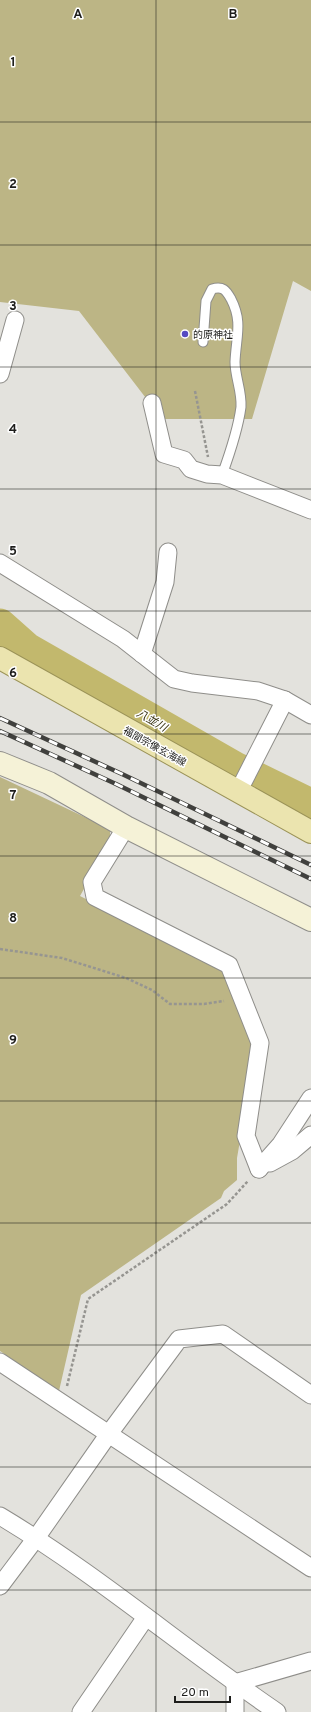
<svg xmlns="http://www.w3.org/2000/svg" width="311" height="1712" font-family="Overpass,'Noto Sans JP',sans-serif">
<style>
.green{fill:#bcb585}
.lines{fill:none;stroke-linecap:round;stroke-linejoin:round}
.river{stroke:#c2b86d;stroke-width:33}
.lane-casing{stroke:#8f8e8a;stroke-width:11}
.street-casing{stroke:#8f8e8a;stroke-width:19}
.secondary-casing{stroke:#8f8e8a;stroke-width:24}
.primary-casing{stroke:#9b9358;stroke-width:24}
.path{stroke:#969591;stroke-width:2.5;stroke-dasharray:3 2;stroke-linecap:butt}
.lane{stroke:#fff;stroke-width:9}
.street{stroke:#fff;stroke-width:17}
.secondary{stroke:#f5f2d7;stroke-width:22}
.primary{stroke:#ebe4af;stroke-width:22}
.rail-casing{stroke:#40403d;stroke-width:4.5}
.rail{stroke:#fff;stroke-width:3;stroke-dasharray:9;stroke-linecap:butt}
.grid{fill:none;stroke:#1e1e1c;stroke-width:1;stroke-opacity:0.55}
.poi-dot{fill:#554ac2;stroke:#fff;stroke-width:1.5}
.labels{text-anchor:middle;stroke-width:3;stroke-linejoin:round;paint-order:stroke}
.poi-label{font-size:10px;fill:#1e1e1c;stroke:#fff;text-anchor:start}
.street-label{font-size:10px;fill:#1e1e1c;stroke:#fff}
.water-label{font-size:11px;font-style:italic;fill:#363110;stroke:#fff}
.grid-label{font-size:13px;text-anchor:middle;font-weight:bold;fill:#1e1e1c;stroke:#fff;stroke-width:3;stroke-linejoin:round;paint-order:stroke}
</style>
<rect width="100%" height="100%" fill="#e3e2dd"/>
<g class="green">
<path d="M0,0H311V291L293,281L252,419H162L79,311L0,302Z"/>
<path d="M0,777L110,829V842L80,896L225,970L256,1047L237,1158V1180L224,1191L221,1198L81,1295L59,1391L0,1351Z"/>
</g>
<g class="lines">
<path class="river" d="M0,625L27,649L235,768L311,805"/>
<g class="lane-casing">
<path id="lane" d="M203,342L206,301L212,289C223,286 226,290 231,299C243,322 236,337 235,362C235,377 242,391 241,407C238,430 230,453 222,475"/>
</g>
<g class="street-casing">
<g id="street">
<path d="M0,374L15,320"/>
<path d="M152,403L164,454L184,460L191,469L207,474L222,475L311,510"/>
<path d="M0,563L123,639L174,679L192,683L258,691L285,700L311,715"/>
<path d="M142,654L165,582L168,552"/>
<path d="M238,792L285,700"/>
<path d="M126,827L92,882L95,897L229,965L260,1043L246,1136L259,1169"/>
<path d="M270,1163L292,1151L311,1135"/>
<path d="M259,1169L281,1144L311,1098"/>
<path d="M0,1362L311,1568"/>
<path d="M0,1516C97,1574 184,1649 277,1712"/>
<path d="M0,1586L36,1538L108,1435L179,1339L223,1334L311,1395"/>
<path d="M235,1683L311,1661"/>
<path d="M235,1683V1712"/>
<path d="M81,1712L146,1617"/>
</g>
</g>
<g class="secondary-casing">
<path id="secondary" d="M0,763L49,783L126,827L311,920"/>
</g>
<g class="primary-casing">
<path id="primary" d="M0,658L311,832"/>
</g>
<g class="path">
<path d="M195,391L208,457"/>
<path d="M0,949L62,958L126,978L152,990L170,1004H204L224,1001"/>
<path d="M67,1386L88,1299L227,1204L248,1181"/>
</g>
<use href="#lane" class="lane"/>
<use href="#street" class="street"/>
<use href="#secondary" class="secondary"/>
<use href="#primary" class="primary"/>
<g class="rail-casing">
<g id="rail">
<path d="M0,718L122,774L311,865"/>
<path d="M0,731L116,784L311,879"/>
</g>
</g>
<use href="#rail" class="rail"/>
</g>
<path class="grid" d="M156,0V1712M0,122H311M0,245H311M0,367H311M0,489H311M0,611H311M0,734H311M0,856H311M0,978H311M0,1101H311M0,1223H311M0,1345H311M0,1467H311M0,1590H311"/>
<circle class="poi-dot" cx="185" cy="334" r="4"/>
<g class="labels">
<g class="poi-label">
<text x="193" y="338">的原神社</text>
</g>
<g class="street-label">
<text transform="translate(155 746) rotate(29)" y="4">福間宗像玄海線</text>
</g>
<g class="water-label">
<text transform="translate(152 720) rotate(30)" y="4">八並川</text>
</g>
</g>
<g class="grid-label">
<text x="78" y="18">A</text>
<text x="233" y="18">B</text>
<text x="13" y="66">1</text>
<text x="13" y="188">2</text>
<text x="13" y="310">3</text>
<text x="13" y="433">4</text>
<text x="13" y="555">5</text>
<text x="13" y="677">6</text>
<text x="13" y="799">7</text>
<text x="13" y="922">8</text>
<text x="13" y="1044">9</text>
</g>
<path d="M175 1696v6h55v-6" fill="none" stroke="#1e1e1c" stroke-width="2"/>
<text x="181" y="1696" font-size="12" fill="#1e1e1c" stroke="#ffffff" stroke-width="3" paint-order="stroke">20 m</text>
</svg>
